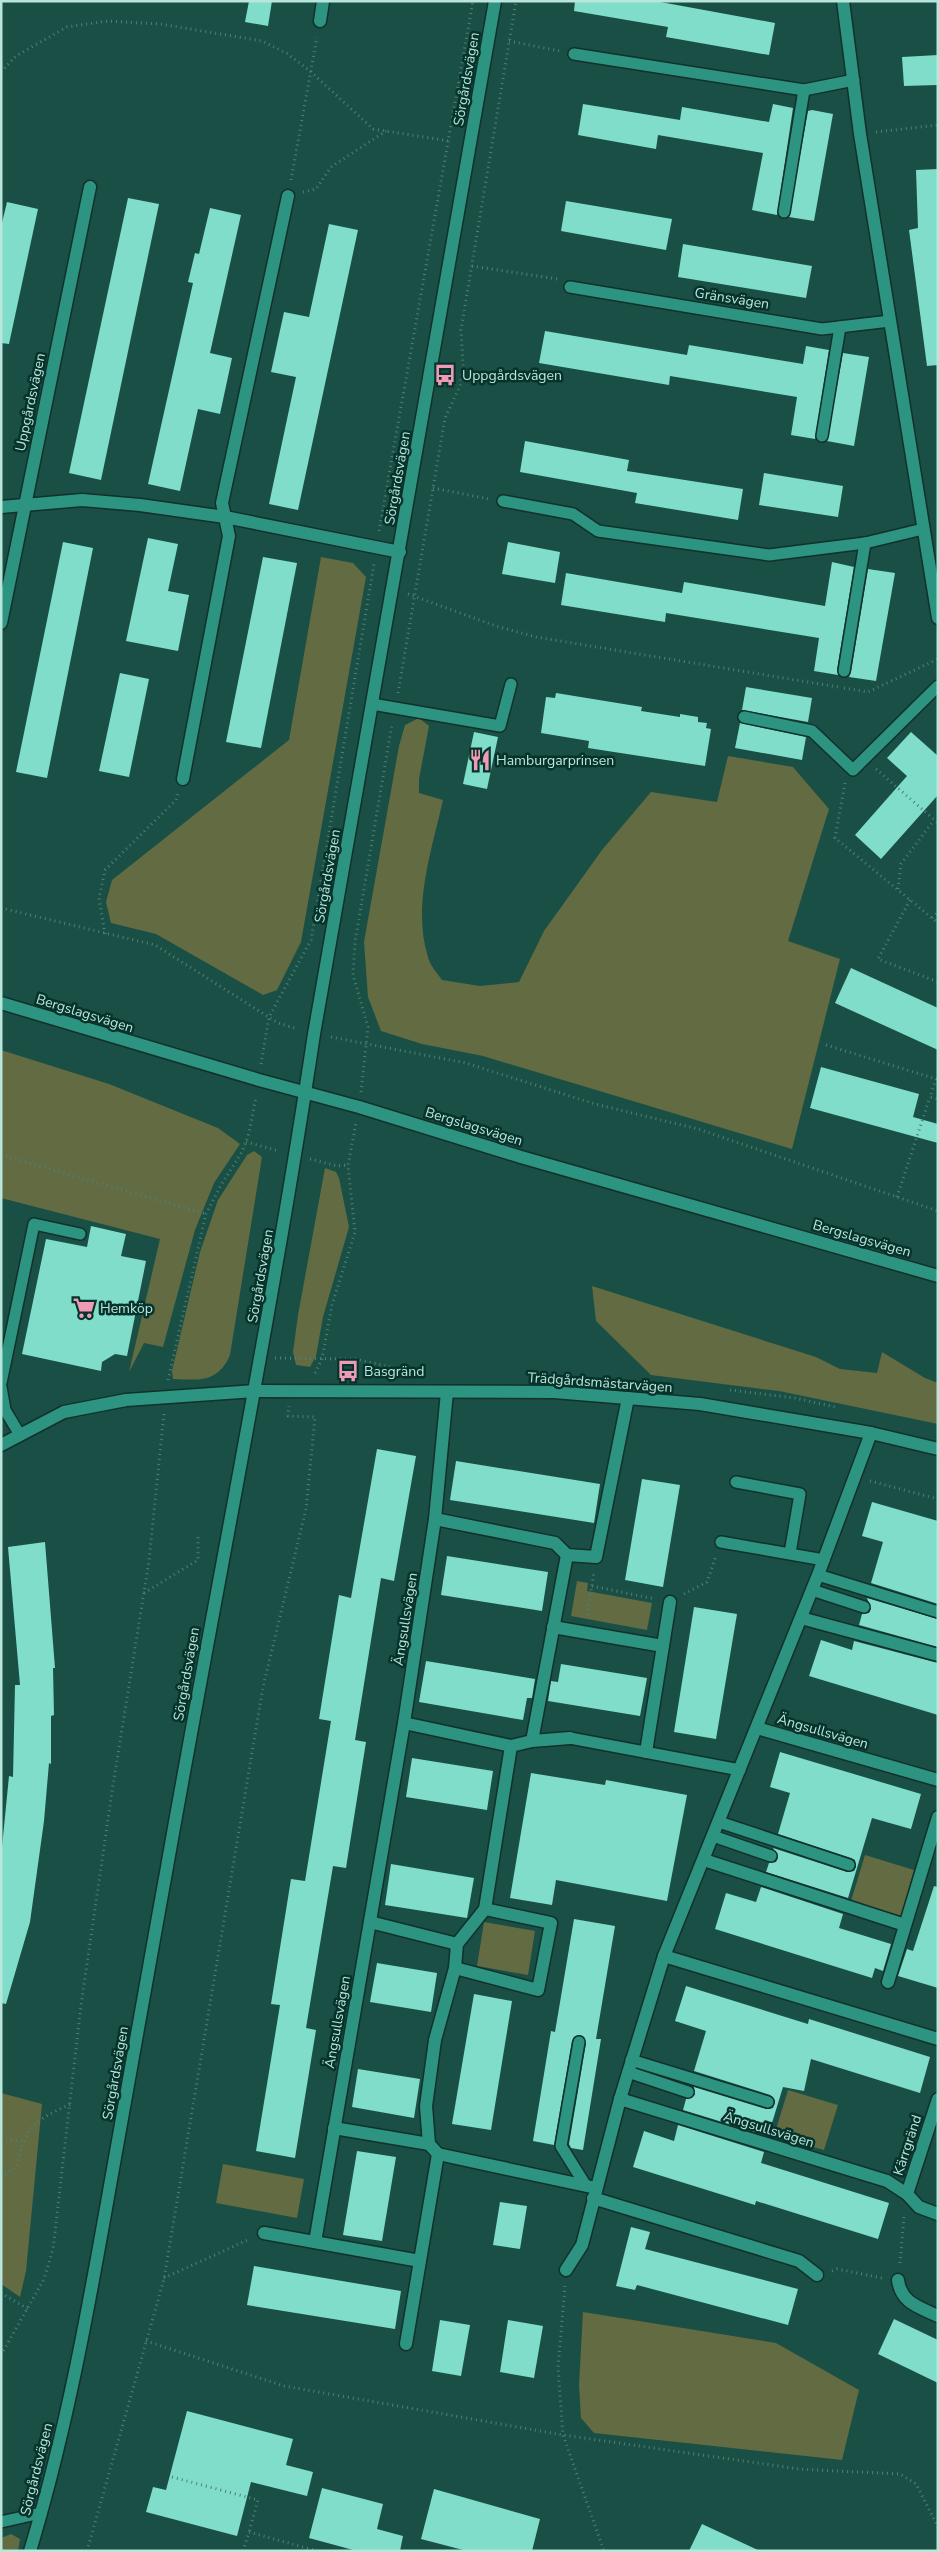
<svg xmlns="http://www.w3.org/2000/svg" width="939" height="2552" font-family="'Nunito Sans',sans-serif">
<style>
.green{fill:#626b42}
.building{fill:#7fddc9}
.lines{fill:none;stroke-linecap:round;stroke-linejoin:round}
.service-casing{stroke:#12312b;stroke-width:14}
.minor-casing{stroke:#12312b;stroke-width:15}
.tertiary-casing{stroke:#12312b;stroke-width:15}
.secondary-casing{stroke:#12312b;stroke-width:15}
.path{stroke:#4f8177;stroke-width:3;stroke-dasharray:1 4;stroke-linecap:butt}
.service{stroke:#2c9481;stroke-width:11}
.minor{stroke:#2c9481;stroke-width:12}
.tertiary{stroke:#2c9481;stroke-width:12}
.secondary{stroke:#2c9481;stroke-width:12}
.labels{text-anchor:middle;stroke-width:5;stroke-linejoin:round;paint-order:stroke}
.street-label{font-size:14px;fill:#b9e6db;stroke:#06332b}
.poi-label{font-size:14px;fill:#b9e6db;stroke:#06332b;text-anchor:start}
</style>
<rect width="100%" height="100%" fill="#1a4f45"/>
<g class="green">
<path d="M321,557L353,563L366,577L301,942L277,990L263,995L156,934L111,923L106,902L112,880L289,740Z"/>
<path d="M419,718L429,726L419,779V793L443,800C432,849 412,907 428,957C430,965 437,973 442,980L480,986L519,982L544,931L602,850L651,792L717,802L728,756L793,767L829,809L788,941L840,959L792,1149L483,1056L422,1044L381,1031L368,997L364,942L399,746L405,725Z"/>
<path d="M1,1050L109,1084L218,1128L240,1144L214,1183L195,1230L163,1347L144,1343L129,1372L160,1239L1,1198Z"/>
<path d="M254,1151L262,1157L230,1355C218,1383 199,1380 173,1379L172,1371L200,1252L218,1200L247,1155Z"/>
<path d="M325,1168L336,1172L339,1178L349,1227L323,1317L316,1356L310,1367L296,1365L293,1352L298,1315Z"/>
<path d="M592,1286L816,1357L840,1369L877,1373L882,1352L925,1378L938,1383V1424L779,1391L651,1375L596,1321Z"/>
<path d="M577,1581L588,1583L587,1591L652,1603L647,1630L571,1616Z"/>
<path d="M865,1855L914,1870L901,1916L851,1901Z"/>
<path d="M484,1922L535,1931L528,1975L477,1966Z"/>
<path d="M788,2090L838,2105L824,2150L774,2136Z"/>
<path d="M1,2093L42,2104L26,2271L20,2297L1,2284Z"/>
<path d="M223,2164L304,2179L297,2218L216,2203Z"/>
<path d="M583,2312L776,2343L859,2390L842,2460L594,2433L581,2418L579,2385Z"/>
<path d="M11,2534L20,2539L18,2551H1V2538Z"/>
</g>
<g class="building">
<path d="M249,1H272L268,26L245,22Z"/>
<path d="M575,1H655L775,23L769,55L666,37L668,27L574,11Z"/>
<path d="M938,55V85L904,86L902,57Z"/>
<path d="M583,104L680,120L682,107L769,122L773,104L793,108L777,215L752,210L763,153L658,135L656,149L578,135Z"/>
<path d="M812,110L833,114L814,221L789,217L808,111Z"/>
<path d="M938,169V365L927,366L909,230L918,228L916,170Z"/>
<path d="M128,198L159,204L101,480L69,473Z"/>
<path d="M566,201L672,219L666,250L561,231Z"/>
<path d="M7,202L38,209L9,344L1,343V227Z"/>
<path d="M210,208L241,215L210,353L232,358L220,414L198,409L180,491L148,484L193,283L188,282L195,253L199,254Z"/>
<path d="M329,224L358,230L298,510L269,504L296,377L271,372L284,312L309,317Z"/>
<path d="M683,244L812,266L806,298L678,277Z"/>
<path d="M545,331L687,355L689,345L803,364L806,346L829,350L815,439L791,435L797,397L670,376L669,385L539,363Z"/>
<path d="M843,353L869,357L854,446L827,441Z"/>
<path d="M525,441L629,460L627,471L743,489L738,520L635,503L637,493L520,472Z"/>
<path d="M764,473L843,486L838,517L759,505Z"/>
<path d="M148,538L178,544L168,591L189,595L178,651L126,641Z"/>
<path d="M63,542L93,548L47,778L16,772Z"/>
<path d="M508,542L560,552L555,583L502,574Z"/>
<path d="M263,557L297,563L261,748L226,742Z"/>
<path d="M832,562L854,567L837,670L838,675L814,671L819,638L666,613L665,622L561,605L566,573L682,593L684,582L825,606Z"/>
<path d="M868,569L895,573L876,681L849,677L851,672Z"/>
<path d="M120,673L149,679L129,777L99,771Z"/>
<path d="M746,687L812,698L808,722L742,710Z"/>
<path d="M556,693L642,707L641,711L680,717V714L698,717V722L707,723L706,728L711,729L705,766L588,748L589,741L541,733L546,697L555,698Z"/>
<path d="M740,723L806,737L802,760L735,748Z"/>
<path d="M474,732L498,737L487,789L463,784Z"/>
<path d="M911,732L938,756V795L881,859L855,835L907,776L887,758Z"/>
<path d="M851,968L938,1008V1050L835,1003Z"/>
<path d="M821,1067L919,1094L913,1117L938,1124V1143L810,1108Z"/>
<path d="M91,1226L126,1234L121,1256L146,1261L127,1356L115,1354L102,1362L101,1371L22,1354L46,1239L87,1247Z"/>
<path d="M377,1449L416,1456L394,1581L381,1578L355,1740L366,1742L346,1868L333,1866L306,2028L316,2030L295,2158L256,2151L280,2005L271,2004L291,1879L305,1881L331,1721L319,1719L339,1595L351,1598Z"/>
<path d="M456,1461L600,1484L594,1523L450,1500Z"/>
<path d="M642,1479L680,1485L663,1587L625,1580Z"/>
<path d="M872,1502L938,1521V1604L871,1583L883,1542L862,1536Z"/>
<path d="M45,1542L55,1668H53L54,1715L51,1716V1764L49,1763L44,1821L30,1922L6,2004L1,2003V1857L9,1776L13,1777L15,1685H20L8,1547Z"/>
<path d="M447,1556L548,1572L542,1611L441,1595Z"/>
<path d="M867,1598L938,1619V1647L859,1625L862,1614L869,1613L871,1609Z"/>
<path d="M694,1607L737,1614L716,1739L674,1732Z"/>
<path d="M821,1640L852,1650L854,1641L938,1663V1715L809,1676Z"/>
<path d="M426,1661L535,1679L532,1698H527L523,1720L419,1702Z"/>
<path d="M561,1664L647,1678L640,1716L548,1701L551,1681L558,1682Z"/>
<path d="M780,1752L921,1794L911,1829L872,1818L848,1898L766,1872L769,1863L776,1862L778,1858L773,1848L847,1872L854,1871L856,1867L855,1860L851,1858L778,1834L790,1793L770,1787Z"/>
<path d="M412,1758L493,1771L487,1810L406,1797Z"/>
<path d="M531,1773L605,1785L606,1780L687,1795L667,1901L556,1880L552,1905L510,1898Z"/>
<path d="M391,1864L474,1878L467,1918L385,1905Z"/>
<path d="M934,1886L938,1887V1988L898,1976L907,1949L913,1951Z"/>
<path d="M761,1887L843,1914L839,1928L891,1944L883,1971L875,1968L872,1978L715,1929L726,1893L756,1902Z"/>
<path d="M574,1919L615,1926L596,2039H601L583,2150L571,2148L569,2144L586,2043L584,2037L580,2035L574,2037L572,2041L554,2145L533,2141L551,2031L555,2032Z"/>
<path d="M377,1963L437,1973L431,2012L370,2002Z"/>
<path d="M686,1986L808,2024L809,2019L930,2057L920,2093L811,2059L804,2091L783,2087L768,2136L683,2110L686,2099L695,2095L694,2087L766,2109L773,2108L775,2101L770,2095L694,2071L706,2031L675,2021Z"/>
<path d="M474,1994L512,2001L491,2130L452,2124Z"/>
<path d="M358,2069L420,2079L414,2118L352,2107Z"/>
<path d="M678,2125L764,2152L761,2163L889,2203L878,2239L756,2201L755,2205L633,2167L644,2131L674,2141Z"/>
<path d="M357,2151L396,2157L382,2241L343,2235Z"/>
<path d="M500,2202L527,2206L520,2249L493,2245Z"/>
<path d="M631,2227L650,2232L645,2249L798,2289L788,2325L637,2285L635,2290L616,2286Z"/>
<path d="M254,2266L401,2291L395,2329L247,2305Z"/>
<path d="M894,2319L938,2340V2383L878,2354Z"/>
<path d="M440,2320L470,2325L461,2376L432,2371Z"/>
<path d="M508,2320L543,2326L534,2378L500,2372Z"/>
<path d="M187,2411L293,2439L286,2465L313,2472L307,2496L251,2482L237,2536L146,2512L153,2487L166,2490Z"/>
<path d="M322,2488L383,2504L377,2529L403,2536L400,2551H357L309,2538Z"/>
<path d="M434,2489L540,2519L532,2551H467L421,2539Z"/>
<path d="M702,2524L760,2551H689Z"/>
</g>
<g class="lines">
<g class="service-casing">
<g id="service">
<path d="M574,54L804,90L854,80"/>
<path d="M784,212L804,90"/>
<path d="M570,287L822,329L890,321"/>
<path d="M822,436L840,327"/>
<path d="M503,501L573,514L598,531L769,555L865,543L923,529"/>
<path d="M844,671L865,543"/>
<path d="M372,704L500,726L511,684"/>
<path d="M744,717L812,731L853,770L938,686"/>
<path d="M1,1383L34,1224L80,1234"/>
<path d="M1,1387L5,1410L20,1435"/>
<path d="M736,1482L800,1494L790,1553"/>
<path d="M721,1542L824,1560"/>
<path d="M818,1575L938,1612"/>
<path d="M812,1590L864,1607"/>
<path d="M570,1738L740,1770"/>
<path d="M719,1822L849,1865"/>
<path d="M713,1836L771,1856"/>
<path d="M579,2042L561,2146L586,2186"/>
<path d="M631,2060L768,2102"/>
<path d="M628,2072L688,2092"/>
<path d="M1,2522L41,2513"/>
</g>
</g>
<g class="minor-casing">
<g id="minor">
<path d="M843,1L860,134L938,618"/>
<path d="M320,21L323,1"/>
<path d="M1,507L82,500L140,505L225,517L400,552"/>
<path d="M1,623L90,187"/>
<path d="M183,779L229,536L222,503L288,196"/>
<path d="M1,1445L64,1412L126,1400L255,1391L554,1392L700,1404L871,1433L938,1449"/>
<path d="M435,1519L555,1543L567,1555"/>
<path d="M801,1618L938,1655"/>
<path d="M553,1627L663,1646"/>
<path d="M404,1723L511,1746"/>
<path d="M757,1728L938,1780"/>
<path d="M532,1741L570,1738"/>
<path d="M646,1752L670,1602"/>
<path d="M704,1860L905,1925"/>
<path d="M370,1922L457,1944"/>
<path d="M664,1956L938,2039"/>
<path d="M455,1968L538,1990L551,1923L485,1909"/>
<path d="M888,1982L938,1817"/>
<path d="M620,2099L887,2181L907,2194L919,2207L938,2214"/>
<path d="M334,2128L429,2144"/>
<path d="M438,2154L596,2188"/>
<path d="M907,2194L938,2099"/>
<path d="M593,2198L799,2261L817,2275"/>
<path d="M264,2233L420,2261"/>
<path d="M315,2242L404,1723L435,1519L447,1392"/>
<path d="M566,2270L582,2245L620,2099L664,1956L818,1575L871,1433"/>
<path d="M898,2280C901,2303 919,2307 938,2316"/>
<path d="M406,2344L438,2154L429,2144L426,2106L435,2040L455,1968L457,1944L485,1909L511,1746L532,1741L567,1555L596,1557L628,1398"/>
</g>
</g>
<g class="tertiary-casing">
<path id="tertiary" d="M30,2551C67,2429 89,2305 111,2180C130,2075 148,1971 167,1867C216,1589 272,1313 314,1034L495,1"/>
</g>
<g class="secondary-casing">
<path id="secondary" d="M1,1003L259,1080L359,1107L521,1157L938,1276"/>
</g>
<g class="path">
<path d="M509,41L560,51"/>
<path d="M1,72L16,56L67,27L107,21L160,24L262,41L288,54L311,72L373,129L449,141"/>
<path d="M876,132L938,125"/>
<path d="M291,180L317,37"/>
<path d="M303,192L316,189L331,167L386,131"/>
<path d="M472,266L557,279"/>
<path d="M433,488L489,499"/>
<path d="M379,531L473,1"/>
<path d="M408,594L496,626L536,637L838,687"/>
<path d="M844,688L868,692L938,659"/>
<path d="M398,693L445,418L460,386L463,365L461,330L516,1"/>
<path d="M876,769L938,823"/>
<path d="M845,783L835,838L938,923"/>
<path d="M898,889L901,864L934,820"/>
<path d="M910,900L878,959L938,982"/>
<path d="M1,908L155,945L278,1023L298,1029"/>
<path d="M932,918L938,912"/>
<path d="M105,934L99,898L105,870L176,800L178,794"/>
<path d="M331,1037L466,1063L595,1104L698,1129L938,1211"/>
<path d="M826,1045L936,1079L930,1097L938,1099"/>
<path d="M261,1064L269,1017L311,940L374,564"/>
<path d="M361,1092L368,1027L353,975L355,942L392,724"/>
<path d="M246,1142L279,1151"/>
<path d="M1,1155L206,1214"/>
<path d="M310,1159L337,1166L348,1165"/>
<path d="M897,1197L930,1097"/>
<path d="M275,1358L355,1359L417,1373"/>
<path d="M315,1373L322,1359L332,1305L355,1232L348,1165L356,1123"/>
<path d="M168,1380L206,1214L221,1185L242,1152L249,1133L256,1097"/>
<path d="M730,1390L795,1398L835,1407"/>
<path d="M870,1481L938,1499"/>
<path d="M592,1586L655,1599"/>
<path d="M144,1593L198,1560V1536"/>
<path d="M684,1594L707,1582L716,1556"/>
<path d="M587,1615L594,1572"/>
<path d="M1,2138L22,2141"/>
<path d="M1,2177L17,2166C25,2126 35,2120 71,2104"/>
<path d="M900,2263L904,2217"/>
<path d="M832,2271L837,2269L882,2278"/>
<path d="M164,2278L250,2239"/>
<path d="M565,2286L558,2368L563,2435L604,2551"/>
<path d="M1,2293L28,2309"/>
<path d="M146,2341L284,2386L563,2435L799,2469L900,2474L916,2484L938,2527"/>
<path d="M1,2355L44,2279L53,2249L81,2005L113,1785L149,1561L164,1413"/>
<path d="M172,2477L258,2500L249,2532"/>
<path d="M87,2551L164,2279L263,1687L306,1509L315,1417L288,1416L289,1406"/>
<path d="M243,2551L249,2532L317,2551"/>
</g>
<use href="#service" class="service"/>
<use href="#minor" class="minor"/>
<use href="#tertiary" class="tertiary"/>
<use href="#secondary" class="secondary"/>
</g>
<defs>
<g id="bus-bare" transform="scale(1.725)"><path d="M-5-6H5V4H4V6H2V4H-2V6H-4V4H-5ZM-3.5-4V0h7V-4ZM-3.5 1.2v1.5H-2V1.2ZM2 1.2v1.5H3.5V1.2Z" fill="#f09ab6" stroke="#06332b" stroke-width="2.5" paint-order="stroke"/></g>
<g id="restaurant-bare" transform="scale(1.725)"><path d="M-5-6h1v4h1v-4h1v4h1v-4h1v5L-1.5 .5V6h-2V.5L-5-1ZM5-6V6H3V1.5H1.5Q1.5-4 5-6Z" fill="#f09ab6" stroke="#06332b" stroke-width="2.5" paint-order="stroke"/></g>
<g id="supermarket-bare" transform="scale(1.725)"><path d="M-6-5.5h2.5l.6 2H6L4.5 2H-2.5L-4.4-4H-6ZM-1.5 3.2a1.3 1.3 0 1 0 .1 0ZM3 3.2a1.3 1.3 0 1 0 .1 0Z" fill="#f09ab6" stroke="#06332b" stroke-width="2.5" paint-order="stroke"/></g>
</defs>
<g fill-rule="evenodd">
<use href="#bus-bare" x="445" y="375"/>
<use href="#restaurant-bare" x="480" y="760"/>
<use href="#supermarket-bare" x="84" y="1308"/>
<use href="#bus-bare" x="348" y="1371"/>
</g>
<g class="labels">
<g class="street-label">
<text transform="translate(466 79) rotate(-80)" y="5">Sörgårdsvägen</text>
<text transform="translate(732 298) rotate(9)" y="5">Gränsvägen</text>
<text transform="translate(30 402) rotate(-78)" y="5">Uppgårdsvägen</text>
<text transform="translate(397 478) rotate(-80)" y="5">Sörgårdsvägen</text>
<text transform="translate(327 876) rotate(-80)" y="5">Sörgårdsvägen</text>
<text transform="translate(85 1013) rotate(17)" y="5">Bergslagsvägen</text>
<text transform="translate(474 1126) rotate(17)" y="5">Bergslagsvägen</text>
<text transform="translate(862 1238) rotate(16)" y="5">Bergslagsvägen</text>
<text transform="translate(260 1276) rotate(-80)" y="5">Sörgårdsvägen</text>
<text transform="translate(600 1382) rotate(4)" y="5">Trädgårdsmästarvägen</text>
<text transform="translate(405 1619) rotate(-81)" y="5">Ängsullsvägen</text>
<text transform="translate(186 1674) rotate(-80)" y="5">Sörgårdsvägen</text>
<text transform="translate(823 1731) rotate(16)" y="5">Ängsullsvägen</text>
<text transform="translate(337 2022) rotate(-80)" y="5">Ängsullsvägen</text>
<text transform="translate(115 2073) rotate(-80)" y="5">Sörgårdsvägen</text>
<text transform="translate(769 2129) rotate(17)" y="5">Ängsullsvägen</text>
<text transform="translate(907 2145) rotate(-72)" y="5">Kärrgränd</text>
<text transform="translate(36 2469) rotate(-76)" y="5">Sörgårdsvägen</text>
</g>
<g class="poi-label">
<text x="462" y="380">Uppgårdsvägen</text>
<text x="496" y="765">Hamburgarprinsen</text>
<text x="100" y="1313">Hemköp</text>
<text x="364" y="1376">Basgränd</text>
</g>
</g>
<rect width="939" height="2552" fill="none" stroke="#b9e6db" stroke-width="5"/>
</svg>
